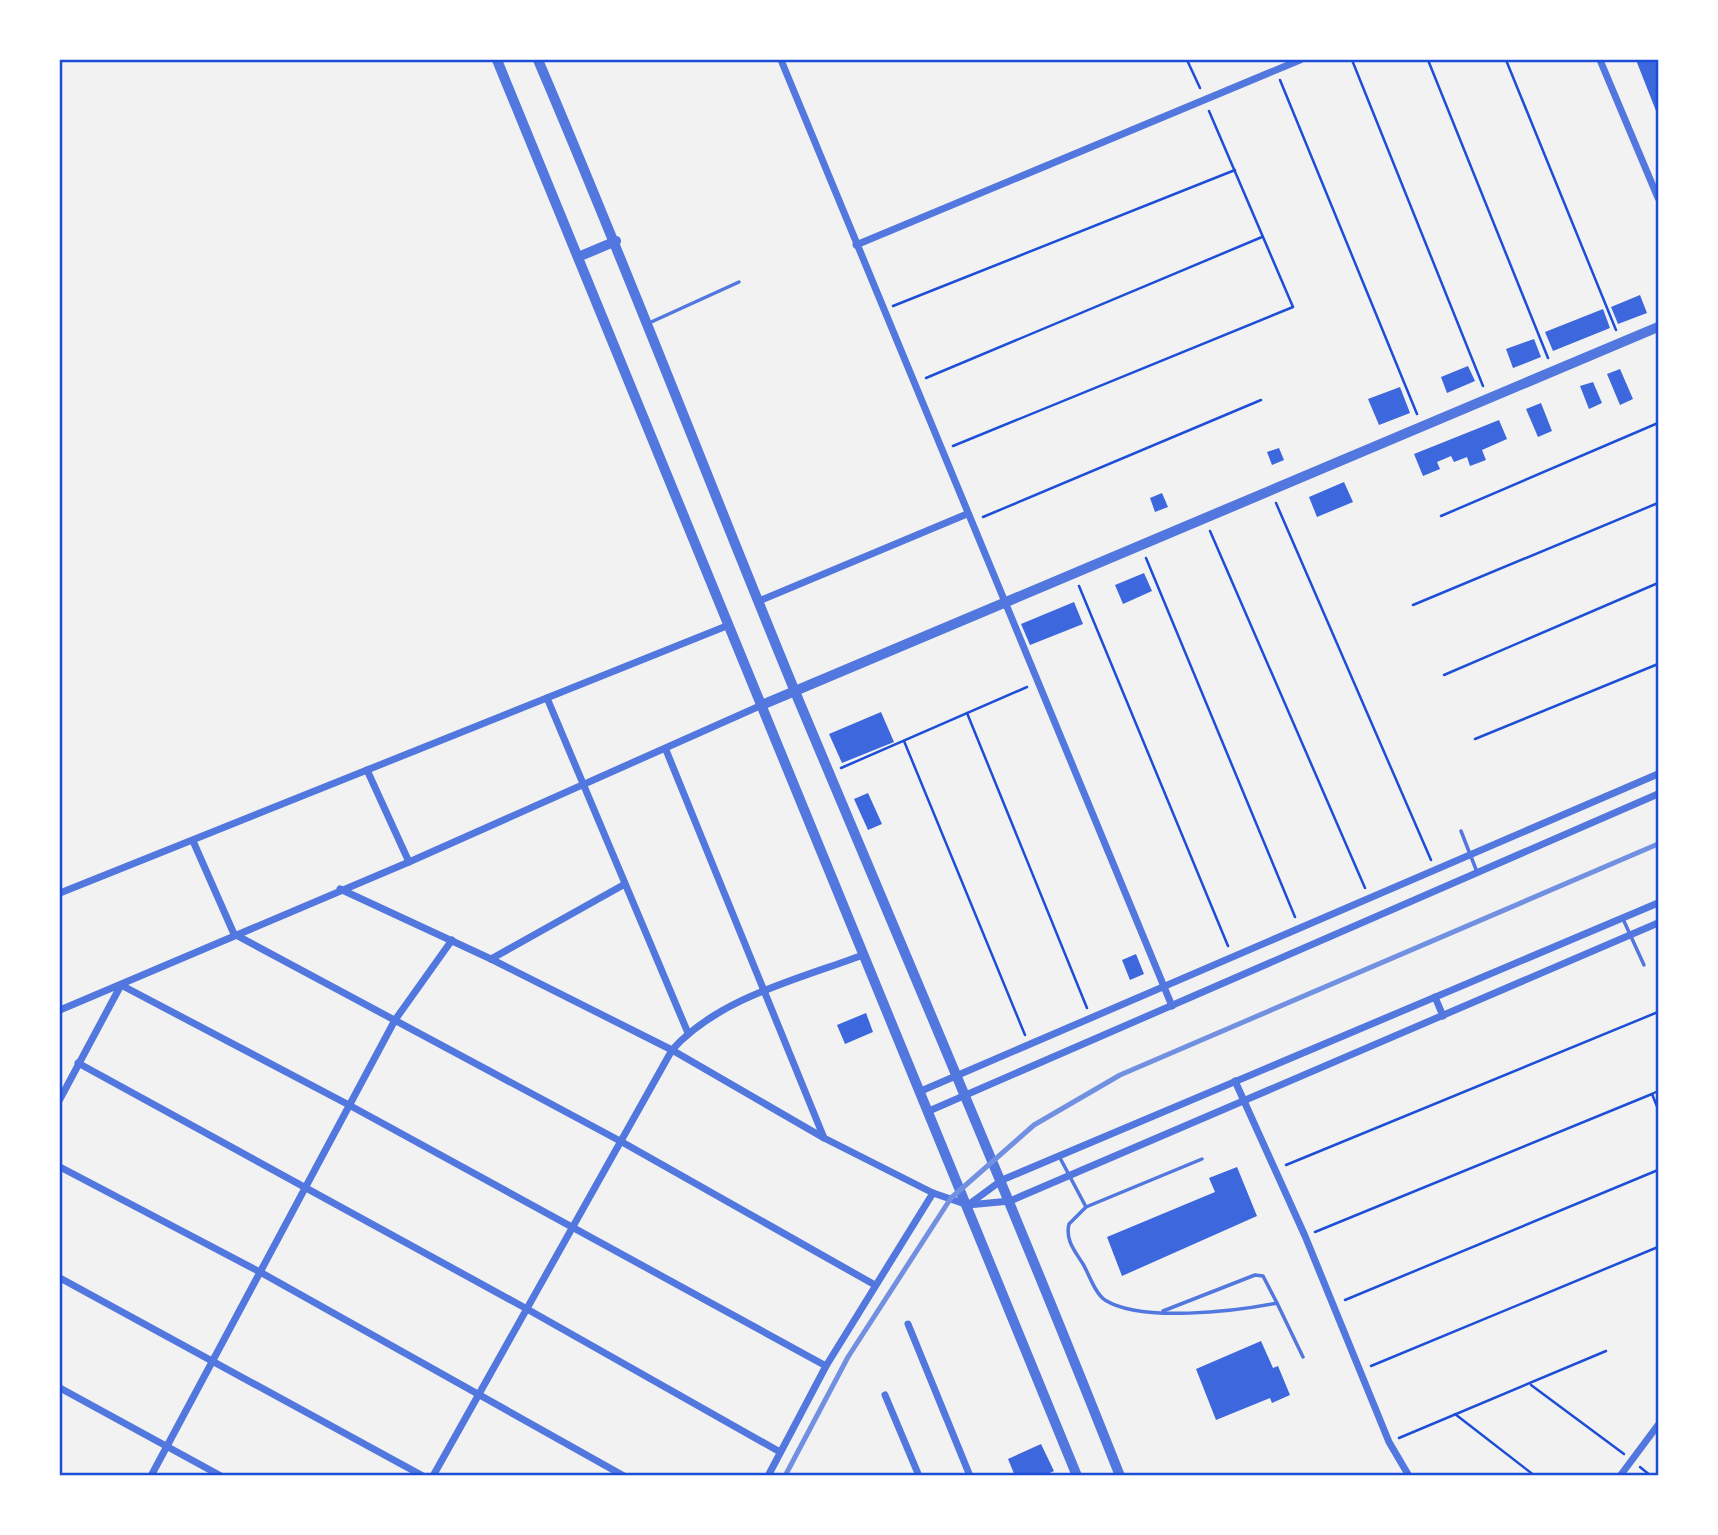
<svg xmlns="http://www.w3.org/2000/svg" width="1718" height="1535" font-family="Karla,sans-serif">
<style>
.building{fill:#3d67dc}
.lines{fill:none;stroke-linecap:round;stroke-linejoin:round}
.path{stroke:#1d4ed8;stroke-width:2.5}
.service{stroke:#5277de;stroke-width:3.5}
.minor{stroke:#5277de;stroke-width:7}
.tertiary{stroke:#5277de;stroke-width:10}
.rail{stroke:#7290e2;stroke-width:5}
.neatline{fill:none;stroke:#1d4ed8;stroke-width:2.5}
</style>
<rect width="100%" height="100%" fill="#f2f2f2"/>
<g class="building">
<path d="M1636,60H1658V116Z"/>
<path d="M1640,295L1647,313L1618,324L1611,307Z"/>
<path d="M1603,309L1610,328L1553,351L1545,332Z"/>
<path d="M1534,339L1541,357L1513,368L1506,349Z"/>
<path d="M1468,366L1475,381L1447,393L1441,377Z"/>
<path d="M1620,369L1633,399L1620,405L1607,374Z"/>
<path d="M1593,382L1602,403L1589,409L1580,386Z"/>
<path d="M1400,387L1410,413L1379,425L1368,399Z"/>
<path d="M1541,403L1552,431L1538,437L1526,409Z"/>
<path d="M1499,420L1507,439L1482,450L1486,460L1470,466L1467,457L1454,462L1451,456L1437,462L1440,469L1423,476L1414,454Z"/>
<path d="M1279,448L1284,460L1272,465L1267,452Z"/>
<path d="M1344,482L1353,502L1317,517L1309,497Z"/>
<path d="M1162,493L1168,507L1155,512L1150,498Z"/>
<path d="M1144,573L1152,591L1123,604L1115,585Z"/>
<path d="M1074,602L1083,624L1030,645L1021,624Z"/>
<path d="M881,712L894,742L842,763L829,734Z"/>
<path d="M868,793L882,824L868,830L854,799Z"/>
<path d="M1136,954L1144,974L1130,980L1122,960Z"/>
<path d="M866,1013L873,1032L845,1044L837,1025Z"/>
<path d="M1237,1167L1257,1216L1122,1276L1107,1237L1215,1192L1209,1178Z"/>
<path d="M1261,1341L1273,1368L1278,1366L1290,1395L1272,1403L1270,1398L1216,1420L1196,1369Z"/>
<path d="M1041,1444L1054,1471L1044,1476H1015L1008,1459Z"/>
</g>
<g class="lines">
<g class="path">
<path d="M1187,60L1200,88"/>
<path d="M1352,60L1483,386"/>
<path d="M1428,60L1548,358"/>
<path d="M1506,60L1616,330"/>
<path d="M1280,80L1417,414"/>
<path d="M893,306L1235,170"/>
<path d="M926,378L1262,237"/>
<path d="M953,446L1293,307L1209,111"/>
<path d="M1276,503L1431,860"/>
<path d="M1441,516L1658,423"/>
<path d="M983,517L1261,400"/>
<path d="M1210,531L1365,888"/>
<path d="M1146,558L1295,917"/>
<path d="M1079,586L1228,946"/>
<path d="M1413,605L1658,503"/>
<path d="M1444,675L1658,583"/>
<path d="M967,713L1087,1008"/>
<path d="M1475,739L1658,664"/>
<path d="M904,741L1025,1035"/>
<path d="M841,768L1027,687"/>
<path d="M1658,1091L1652,1094L1658,1109"/>
<path d="M1286,1165L1658,1012"/>
<path d="M1315,1232L1652,1094"/>
<path d="M1345,1300L1658,1170"/>
<path d="M1371,1366L1658,1247"/>
<path d="M1531,1385L1624,1454"/>
<path d="M1455,1414L1535,1476"/>
<path d="M1399,1438L1606,1351"/>
<path d="M1640,1467L1651,1476"/>
</g>
<g class="service">
<path d="M649,323L739,282"/>
<path d="M1461,831L1477,872"/>
<path d="M1623,919L1644,965"/>
<path d="M1059,1156L1086,1207L1069,1224C1065,1240 1075,1251 1083,1264C1089,1274 1095,1294 1105,1300C1141,1323 1236,1311 1277,1303L1303,1357"/>
<path d="M1086,1207L1202,1159"/>
<path d="M1163,1311L1255,1275L1263,1276L1277,1303"/>
</g>
<g class="minor">
<path d="M781,60L1172,1006"/>
<path d="M1600,60L1658,198"/>
<path d="M856,245L1300,60"/>
<path d="M759,601L967,514"/>
<path d="M547,698L688,1033"/>
<path d="M666,750L824,1138"/>
<path d="M367,770L409,862"/>
<path d="M193,841L234,934L622,1142L875,1285"/>
<path d="M340,889L491,959L672,1050L824,1138L933,1193L968,1205L1010,1201L1658,923"/>
<path d="M60,893L729,625"/>
<path d="M491,959L625,884"/>
<path d="M1435,997L1443,1016"/>
<path d="M60,1010L409,862L762,705"/>
<path d="M78,1063L527,1309L780,1452"/>
<path d="M1235,1081L1305,1236L1389,1442L1409,1476"/>
<path d="M921,1091L1658,774"/>
<path d="M60,1099L121,985L349,1105L826,1366"/>
<path d="M929,1111L1658,794"/>
<path d="M60,1167L260,1272L624,1476"/>
<path d="M968,1205L1002,1180L1658,903"/>
<path d="M60,1278L423,1476"/>
<path d="M908,1324L970,1476"/>
<path d="M60,1388L221,1476"/>
<path d="M885,1395L919,1476"/>
<path d="M151,1476L395,1020L452,940"/>
<path d="M433,1476L672,1050C718,998 799,979 863,955"/>
<path d="M768,1476L826,1366L933,1193"/>
<path d="M1620,1476L1658,1425"/>
</g>
<g class="tertiary">
<path d="M497,60L1077,1476"/>
<path d="M538,60C628,270 709,483 796,694C905,954 1016,1213 1120,1476"/>
<path d="M578,257L616,241"/>
<path d="M762,705L1658,327"/>
</g>
<path class="rail" d="M785,1476L848,1357L951,1198L1034,1125L1120,1075L1658,844"/>
</g>
<rect width="1718" height="1535" fill="none" stroke="#ffffff" stroke-width="122"/>
<rect x="61" y="61" width="1596" height="1413" class="neatline"/>
</svg>
